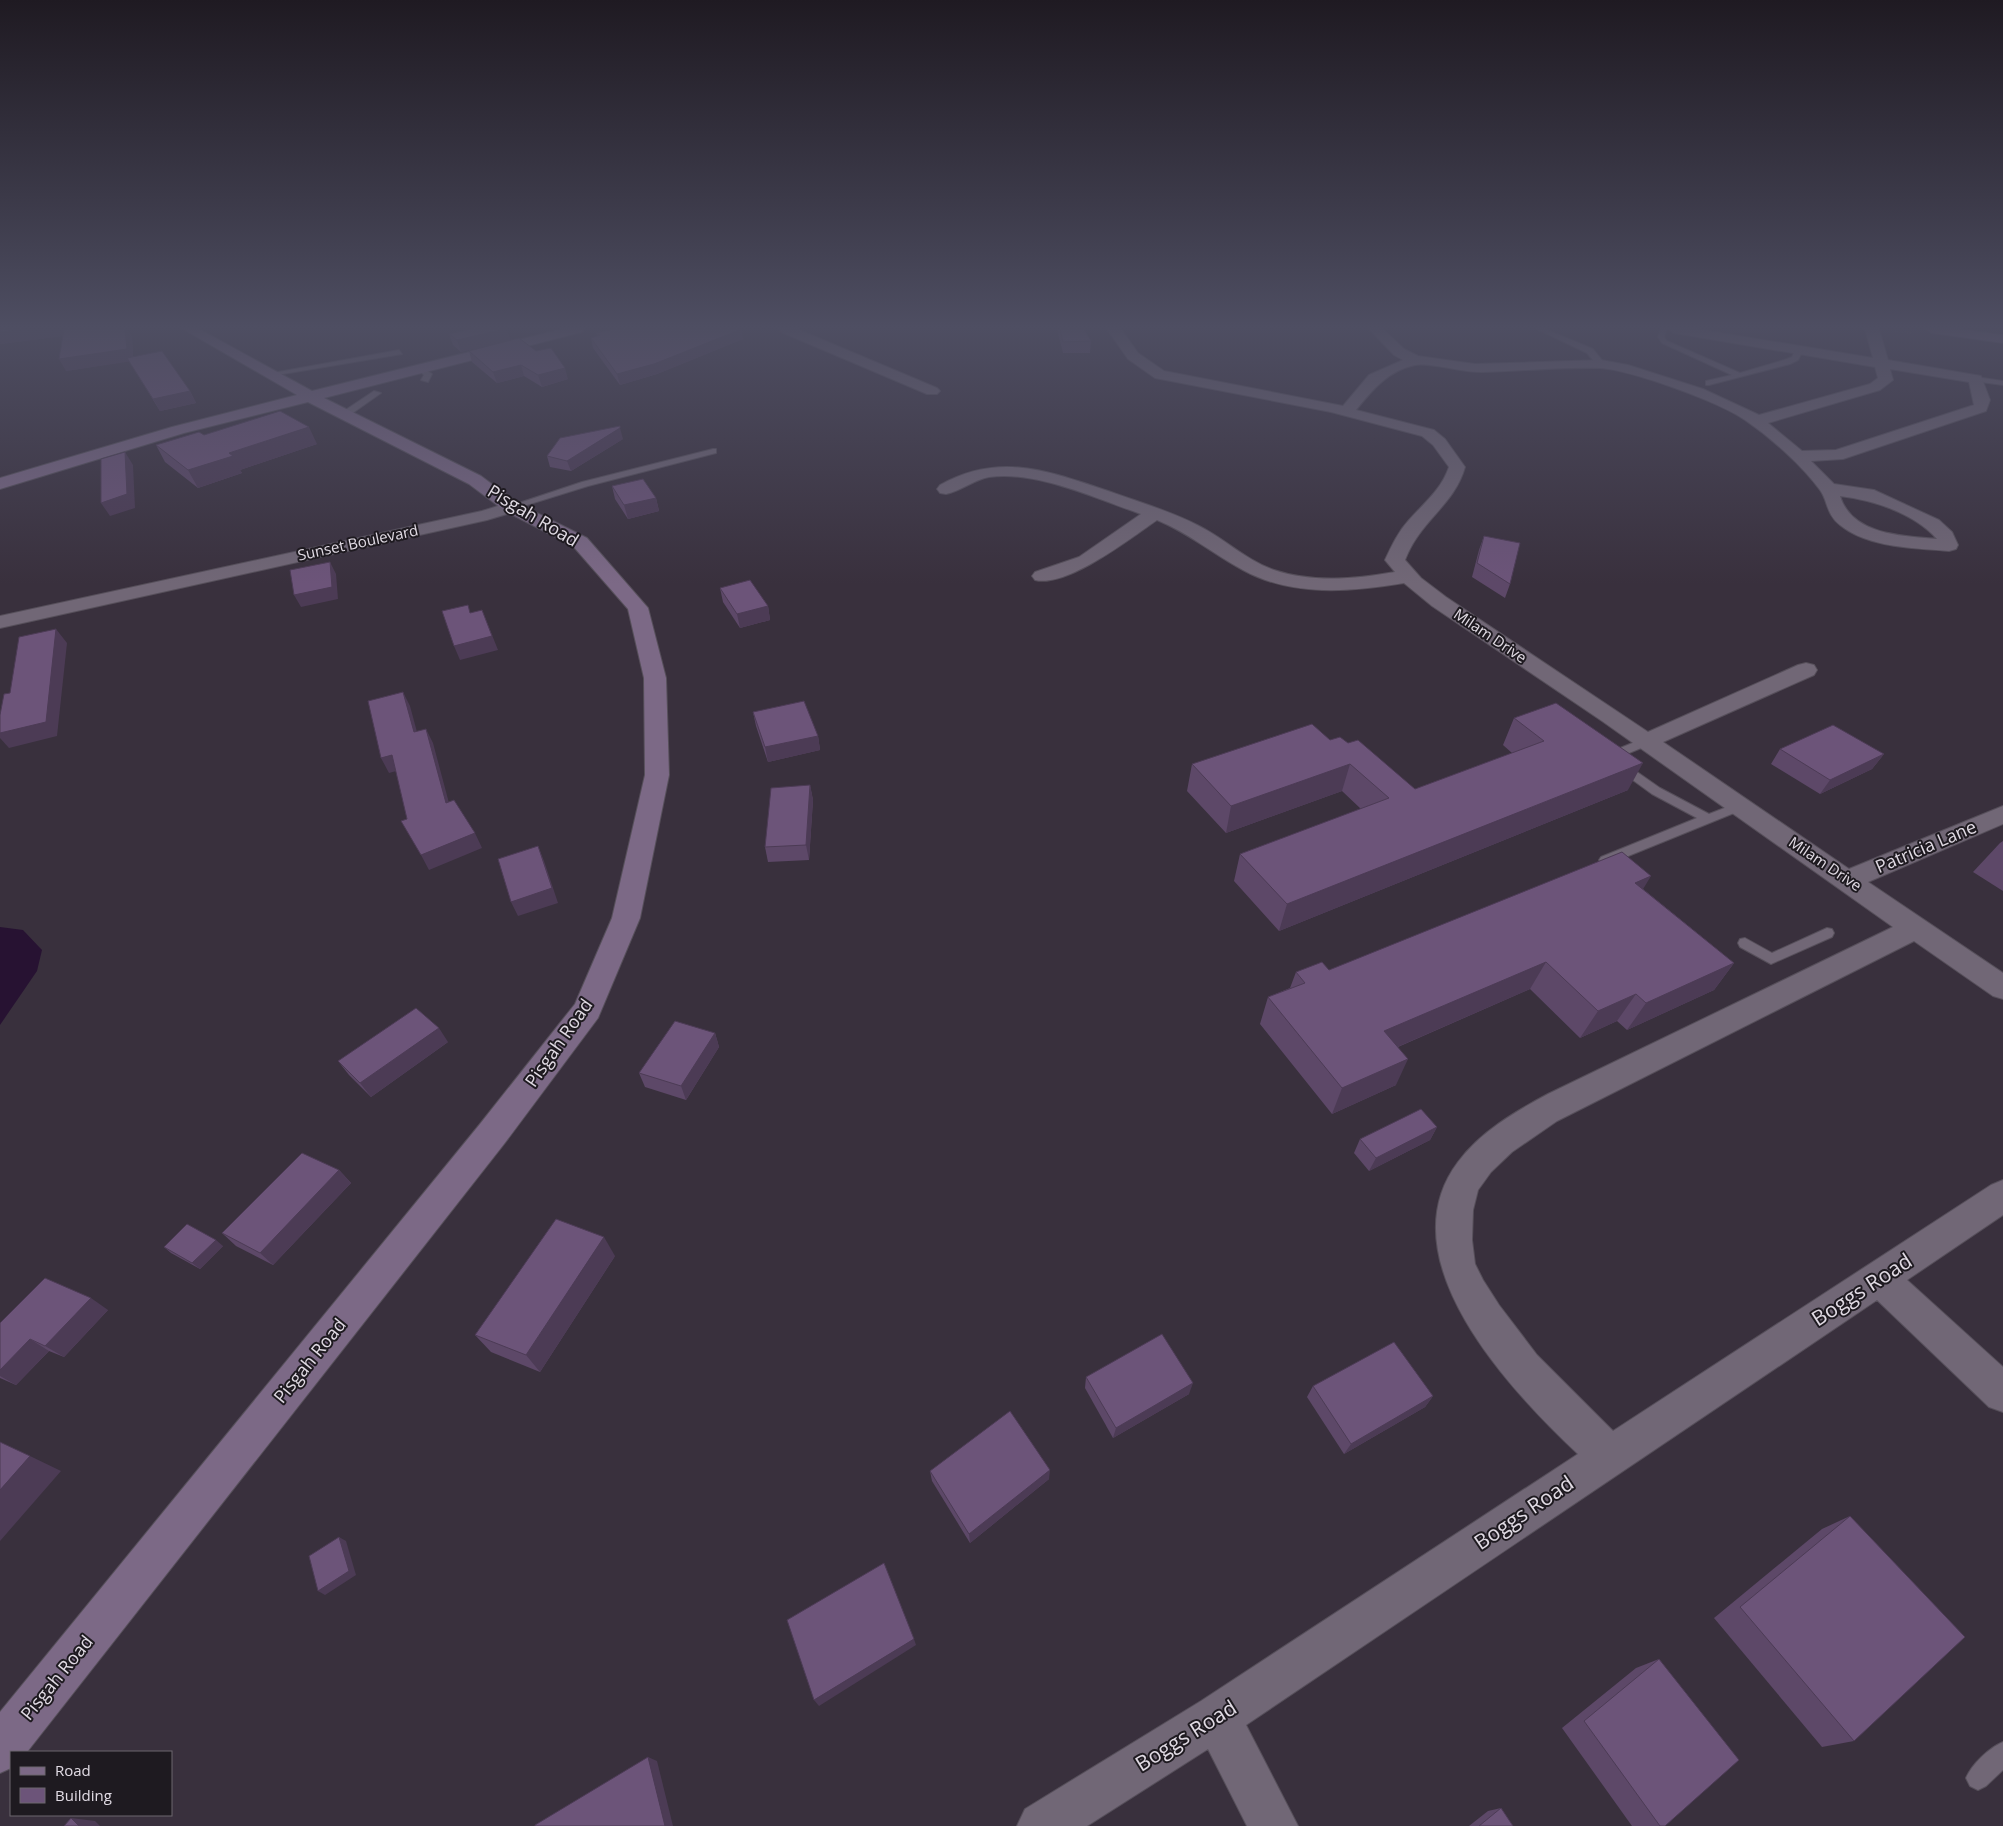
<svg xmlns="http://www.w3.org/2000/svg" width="2003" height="1826" font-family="'Open Sans',sans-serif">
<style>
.water{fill:#271232}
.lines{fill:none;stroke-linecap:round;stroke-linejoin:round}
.lane-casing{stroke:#564f5a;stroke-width:2}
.street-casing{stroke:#564f5a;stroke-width:2}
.secondary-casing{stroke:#564f5a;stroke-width:2}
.path{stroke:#736b76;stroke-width:2;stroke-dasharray:0.5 2;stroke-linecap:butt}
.lane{fill:#716776;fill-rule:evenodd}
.street{fill:#716776;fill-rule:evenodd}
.secondary{fill:#7c6986;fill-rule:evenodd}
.wall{fill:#5d4868}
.shaded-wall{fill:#4c3b55}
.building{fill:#6c5479;stroke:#4c3b55}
.labels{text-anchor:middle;stroke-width:4;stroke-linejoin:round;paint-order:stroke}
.far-street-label{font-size:15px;fill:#e1dbe4;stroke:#1e1a20}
.street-label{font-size:18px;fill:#e1dbe4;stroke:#1e1a20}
.near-street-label{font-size:21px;fill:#e1dbe4;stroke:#1e1a20}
</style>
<rect width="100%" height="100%" fill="#39303d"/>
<path class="water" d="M0,927L23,930L42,950L37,971L0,1025Z"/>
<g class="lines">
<g class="lane-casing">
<g id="lane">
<path d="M1537,329H1545L1593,349L1605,364L1598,366L1587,353Z"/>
<path d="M1661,329H1667L1664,337L1667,341L1740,373L1784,360L1792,357L1796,348L1803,350L1798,360L1790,364L1709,385H1706V381L1732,375L1662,343L1658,337Z"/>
<path d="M399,350L402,354L271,376L267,374Z"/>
<path d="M420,366L432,374L428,382L421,380L424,375L416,368Z"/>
<path d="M1976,377L2003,381V385L1973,381V377Z"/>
<path d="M374,391L381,393L347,417H341V413Z"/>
<path d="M713,449H716V453L588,486L514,509L507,507L582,482Z"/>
<path d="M1647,737L1653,741L1651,744L1617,758L1660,788L1709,814L1740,802L1746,806L1744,809L1611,863H1601L1599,860L1601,857L1697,818L1652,794L1604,759L1608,753Z"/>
<path d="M1827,928L1832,929L1834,933L1832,937L1771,964L1740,947L1738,943L1740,939L1745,938L1772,953Z"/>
<path d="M2003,1742V1770L1986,1786L1978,1790L1970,1786L1966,1778C1972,1764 1989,1748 2003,1742Z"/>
</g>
</g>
<g class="street-casing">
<g id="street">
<path d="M779,329H797L937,388L940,391L937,394H927L781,332Z"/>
<path d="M1107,329H1121L1138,353L1164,371L1343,406L1369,375L1403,360L1394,355L1369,329H1383L1404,349L1418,356L1475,364L1601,360L1628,365L1703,389L1759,415L1870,384L1878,378L1875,367L1674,333L1667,329H1697L1873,358L1865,329H1879L1888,360L1981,376L1990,400L1986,411L1843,459L1811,461L1834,484L1874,490L1939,520L1952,532L1958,545L1956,549L1949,551C1915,548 1868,548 1840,525C1826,514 1828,501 1820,490C1802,465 1770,437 1745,420C1720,402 1631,370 1600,368C1561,367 1521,371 1483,372C1465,373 1429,362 1415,365C1388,371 1373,389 1356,410L1434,430L1445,439L1465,467C1454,506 1420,520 1405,560L1421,578L1446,597L1648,732L1798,665L1806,663L1814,665L1817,670L1814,675L1663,742L1849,869L2003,806V824L1868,882L2003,973V999L1993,996L1914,941L1557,1121L1512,1152L1491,1172L1478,1190L1473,1210L1472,1240L1475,1264L1483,1280L1499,1305L1537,1355L1613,1431L1991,1185L2003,1180V1215L1907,1280L2003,1367V1412L1989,1407L1877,1300L1246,1725L1298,1826H1247L1208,1749L1087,1826H1017L1025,1809L1201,1701L1578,1454C1511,1391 1385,1259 1458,1162C1480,1132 1516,1111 1548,1094L1893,927L1602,721L1432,606L1404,583C1351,592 1292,597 1243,570C1213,554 1189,533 1157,520C1131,538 1067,588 1035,580L1032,576L1035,572L1079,557L1141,514C1097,499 1036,470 989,477C973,480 961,491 946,494L940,493L937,489L940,485C1001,451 1050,472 1111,492C1141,503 1171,511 1199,526C1225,539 1247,561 1274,570C1313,583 1355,579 1395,572L1385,560C1392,545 1398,532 1409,520C1425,502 1441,490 1449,467L1433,445L1422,436L1331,412L1155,378L1128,359ZM1890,369L1969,382L1974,405L1836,450L1802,451L1768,423L1880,390L1893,380ZM1840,496C1873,500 1914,513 1937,539C1902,536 1852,535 1840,496Z"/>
<path d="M511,502L517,503L520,507L517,511L487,520L0,628V616L482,511Z"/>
</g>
</g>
<g class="secondary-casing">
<g id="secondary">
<path d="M183,329H199L312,391L562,329H584L582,332L324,398L481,476L517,503L587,538L648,608L666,678L669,775L640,918L598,1018L504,1144L27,1752H11V1768L0,1773V1712L480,1124L575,1004L612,918L645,775L644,678L628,609L573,546L505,511L469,484L308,402L184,433L0,489V478L172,427L297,395Z"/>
<path d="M1925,329H1959L2003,335V343L1932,333Z"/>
</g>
</g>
<path class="path" d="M1895,331L1911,333"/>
<use href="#lane" class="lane"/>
<use href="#street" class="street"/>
<use href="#secondary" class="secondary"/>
</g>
<g class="wall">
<path d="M0,329H127L132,337L133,357L190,391L196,403L160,411L129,361L66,371L62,336L0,344Z"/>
<path d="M507,329L510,340L461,352L453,345L449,334Z"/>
<path d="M1057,329H1084L1091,341L1090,353H1063Z"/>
<path d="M596,333L743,339L657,374L620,385L593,348L591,338L597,336Z"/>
<path d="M519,338L568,379L542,387L524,376L497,383L472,362L469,351Z"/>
<path d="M204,435L317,444L240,470L242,473L198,488L165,462L156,445Z"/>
<path d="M623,439L571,471L550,467L547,456Z"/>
<path d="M612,486L656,498L659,511L628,519L615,499Z"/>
<path d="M1484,536L1510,584L1505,598L1472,577L1479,550Z"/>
<path d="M720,588L768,606L770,620L740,628L723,602Z"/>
<path d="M753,712L818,736L820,750L768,762L756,726Z"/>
<path d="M1514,718L1628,790L1279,931L1234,881L1240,854L1361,809L1342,791L1226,833L1187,791L1192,764L1330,740L1348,743L1415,789L1512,753L1503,745Z"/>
<path d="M1780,749L1884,754L1872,769L1820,794L1771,764Z"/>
<path d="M810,785L813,800L809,860L768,862L765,847Z"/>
<path d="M2003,841V891L1973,872L2000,843Z"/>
<path d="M1643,889L1734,963L1714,990L1627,1030L1617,1021L1580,1038L1530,989L1398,1047L1396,1085L1332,1114L1260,1024L1268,997L1290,988L1296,972L1329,970Z"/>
<path d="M715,1033L719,1047L686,1100L645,1087L639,1073Z"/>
<path d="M448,1042L371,1097L349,1075L338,1061Z"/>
<path d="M1437,1127L1430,1140L1369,1171L1354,1153L1360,1139Z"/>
<path d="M339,1170L351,1183L273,1265L236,1246L222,1233Z"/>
<path d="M223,1246L200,1269L171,1253L164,1247Z"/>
<path d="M615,1256L540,1372L491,1352L475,1335Z"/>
<path d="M108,1310L64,1357L49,1351L16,1385L0,1378V1323Z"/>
<path d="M1086,1377L1189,1394L1113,1438L1085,1388Z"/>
<path d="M1313,1386L1433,1396L1425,1407L1344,1454L1307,1397Z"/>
<path d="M930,1471L1049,1479L970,1543L932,1481Z"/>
<path d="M1850,1516L1854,1741L1822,1747L1714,1618L1822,1529Z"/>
<path d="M1659,1659L1665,1826H1632L1562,1728L1636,1668Z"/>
<path d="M1501,1808L1513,1826H1469L1488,1811Z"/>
</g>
<g class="shaded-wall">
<path d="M26,329H67L71,335L0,344V332Z"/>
<path d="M125,329H127L132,337L133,361L66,371L59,359Z"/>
<path d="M507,329L510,340L461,352L457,340Z"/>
<path d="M742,329L743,339L657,374L620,385L617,374Z"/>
<path d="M521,365L524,376L497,383L493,372Z"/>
<path d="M565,368L568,379L542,387L538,375Z"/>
<path d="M190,391L196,403L160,411L153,399Z"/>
<path d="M309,427L317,444L240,470L242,473L198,488L188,470L229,453Z"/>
<path d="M620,428L623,439L571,471L567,461Z"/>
<path d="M125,452L133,465L135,508L110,516L101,503Z"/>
<path d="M656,498L659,511L628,519L624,505Z"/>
<path d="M330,562L336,574L338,599L301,607L294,595Z"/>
<path d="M768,606L770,620L740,628L737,614Z"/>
<path d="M482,610L498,650L460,660L454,646Z"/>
<path d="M56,629L67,643L57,736L9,748L0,738V733Z"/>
<path d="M403,692L410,706L421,747L414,732Z"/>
<path d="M426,729L433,743L453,818L446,803Z"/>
<path d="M818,736L820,750L768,762L765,747Z"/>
<path d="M1884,754L1872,769L1820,794L1830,780Z"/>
<path d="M392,755L400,770L389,773L381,758Z"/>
<path d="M1643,763L1628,790L1279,931L1287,904Z"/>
<path d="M1350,764L1342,791L1226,833L1231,806Z"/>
<path d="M810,785L813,800L809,860L806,845Z"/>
<path d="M475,833L482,848L429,870L421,855Z"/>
<path d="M538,846L544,861L558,903L518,916L511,902Z"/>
<path d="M1651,876L1634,904L1635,883Z"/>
<path d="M1546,962L1530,989L1372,1058L1384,1031Z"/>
<path d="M1734,963L1714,990L1627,1030L1646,1003Z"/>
<path d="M1636,994L1617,1021L1580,1038L1598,1011Z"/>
<path d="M439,1028L448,1042L371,1097L360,1083Z"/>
<path d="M715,1033L719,1047L686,1100L681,1086Z"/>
<path d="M1408,1059L1396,1085L1332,1114L1342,1088Z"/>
<path d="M1437,1127L1430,1140L1369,1171L1376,1158Z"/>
<path d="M339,1170L351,1183L273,1265L260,1253Z"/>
<path d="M604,1237L615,1256L540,1372L526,1355Z"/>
<path d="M216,1240L223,1246L200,1269L192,1263Z"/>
<path d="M91,1298L108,1310L64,1357L45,1346Z"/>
<path d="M30,1339L49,1351L16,1385L0,1376V1370Z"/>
<path d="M1193,1383L1189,1394L1113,1438L1116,1428Z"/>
<path d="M1433,1396L1425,1407L1344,1454L1351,1444Z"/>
<path d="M30,1456L61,1471L0,1541V1490Z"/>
<path d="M1050,1470L1049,1479L970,1543L969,1534Z"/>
<path d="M339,1537L346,1541L356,1575L325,1595L318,1591Z"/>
<path d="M914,1639L916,1645L819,1706L814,1700Z"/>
<path d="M648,1757L657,1761L673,1826H665Z"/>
<path d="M71,1818L95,1821L100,1826H79Z"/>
</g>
<g class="building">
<path d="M0,329H26L0,332Z"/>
<path d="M64,329H125L127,349L59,359Z"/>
<path d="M470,329H505L457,340L449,334Z"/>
<path d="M614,329H742L654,364L617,374L591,338L600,335L596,333Z"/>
<path d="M1060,329H1084L1091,341L1063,342Z"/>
<path d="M519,338L536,351L551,348L565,368L538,375L521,365L493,372L469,351Z"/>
<path d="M162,351L190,391L153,399L127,358Z"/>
<path d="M280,411L309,427L229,453L233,456L188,470L156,445L199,432L204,435Z"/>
<path d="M620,426V428L567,461L547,456L560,438Z"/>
<path d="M125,452L127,494L101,503V459Z"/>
<path d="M643,479L656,498L624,505L612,486Z"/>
<path d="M1484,536L1520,543L1510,584L1477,563Z"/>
<path d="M330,562L332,587L294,595L290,570Z"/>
<path d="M750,580L768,606L737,614L720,588Z"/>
<path d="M468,605L470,613L482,610L492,636L454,646L442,611Z"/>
<path d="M56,629L46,722L0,733V715L4,694L10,693L19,637Z"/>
<path d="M403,692L414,732L426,729L446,803L454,800L475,833L421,855L401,821L407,819L392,755L381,758L368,701Z"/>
<path d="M804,701L818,736L765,747L753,712Z"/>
<path d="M1556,703L1643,763L1287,904L1240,854L1389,798L1350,764L1231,806L1192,764L1312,724L1330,740L1340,737L1348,743L1358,740L1415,789L1544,741L1514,718Z"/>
<path d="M1833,725L1884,754L1830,780L1780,749Z"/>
<path d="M810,785L806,845L765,847L771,788Z"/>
<path d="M538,846L552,888L511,902L498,859Z"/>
<path d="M1622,852L1651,876L1635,883L1734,963L1646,1003L1636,994L1598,1011L1546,962L1384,1031L1408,1059L1342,1088L1268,997L1305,983L1296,972L1322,962L1329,970Z"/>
<path d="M416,1008L439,1028L360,1083L338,1061Z"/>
<path d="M675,1021L715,1033L681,1086L639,1073Z"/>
<path d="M1421,1109L1437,1127L1376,1158L1360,1139Z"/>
<path d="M302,1153L339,1170L260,1253L222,1233Z"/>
<path d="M556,1219L604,1237L526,1355L475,1335Z"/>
<path d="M187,1224L216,1240L192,1263L164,1247Z"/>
<path d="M45,1278L91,1298L45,1346L30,1339L0,1370V1323Z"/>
<path d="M1162,1334L1193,1383L1116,1428L1086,1377Z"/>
<path d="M1394,1342L1433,1396L1351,1444L1313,1386Z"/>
<path d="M1010,1411L1050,1470L969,1534L930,1471Z"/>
<path d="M0,1442L30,1456L0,1490Z"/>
<path d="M1850,1516L1965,1637L1854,1741L1740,1607Z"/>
<path d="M339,1537L349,1571L318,1591L309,1556Z"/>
<path d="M884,1563L914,1639L814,1700L787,1620Z"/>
<path d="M1659,1659L1739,1760L1665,1826H1660L1584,1721Z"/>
<path d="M648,1757L665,1826H535V1825Z"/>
<path d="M1501,1808L1513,1826H1479Z"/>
<path d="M71,1818L79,1826H64Z"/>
</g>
<linearGradient id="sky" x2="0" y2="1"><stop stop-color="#1f1a22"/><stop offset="0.56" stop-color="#4e4e62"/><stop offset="1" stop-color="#4e4e62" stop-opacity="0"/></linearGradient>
<rect width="2003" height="584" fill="url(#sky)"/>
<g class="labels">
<g class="far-street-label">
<text transform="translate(358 543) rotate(-12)" y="5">Sunset Boulevard</text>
<text transform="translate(1490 636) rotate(34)" y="5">Milam Drive</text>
<text transform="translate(1825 864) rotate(34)" y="5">Milam Drive</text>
</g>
<g class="street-label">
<text transform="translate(533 516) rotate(31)" y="6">Pisgah Road</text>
<text transform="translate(1926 847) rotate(-23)" y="6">Patricia Lane</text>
<text transform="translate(559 1043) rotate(-55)" y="6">Pisgah Road</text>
<text transform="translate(310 1361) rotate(-51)" y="6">Pisgah Road</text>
<text transform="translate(57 1678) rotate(-51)" y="6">Pisgah Road</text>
</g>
<g class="near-street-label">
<text transform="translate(1862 1290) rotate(-33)" y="7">Boggs Road</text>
<text transform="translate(1524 1513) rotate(-34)" y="7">Boggs Road</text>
<text transform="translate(1186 1736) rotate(-32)" y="7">Boggs Road</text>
</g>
</g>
<rect x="10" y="1751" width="162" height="65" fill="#1e1a20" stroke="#6c676e"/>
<rect x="20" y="1767" width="25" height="8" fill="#7c6986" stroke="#6c676e"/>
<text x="55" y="1776" font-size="15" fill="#e1dbe4">Road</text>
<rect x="20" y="1788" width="25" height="15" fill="#6c5479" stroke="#6c676e"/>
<text x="55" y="1801" font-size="15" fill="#e1dbe4">Building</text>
</svg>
